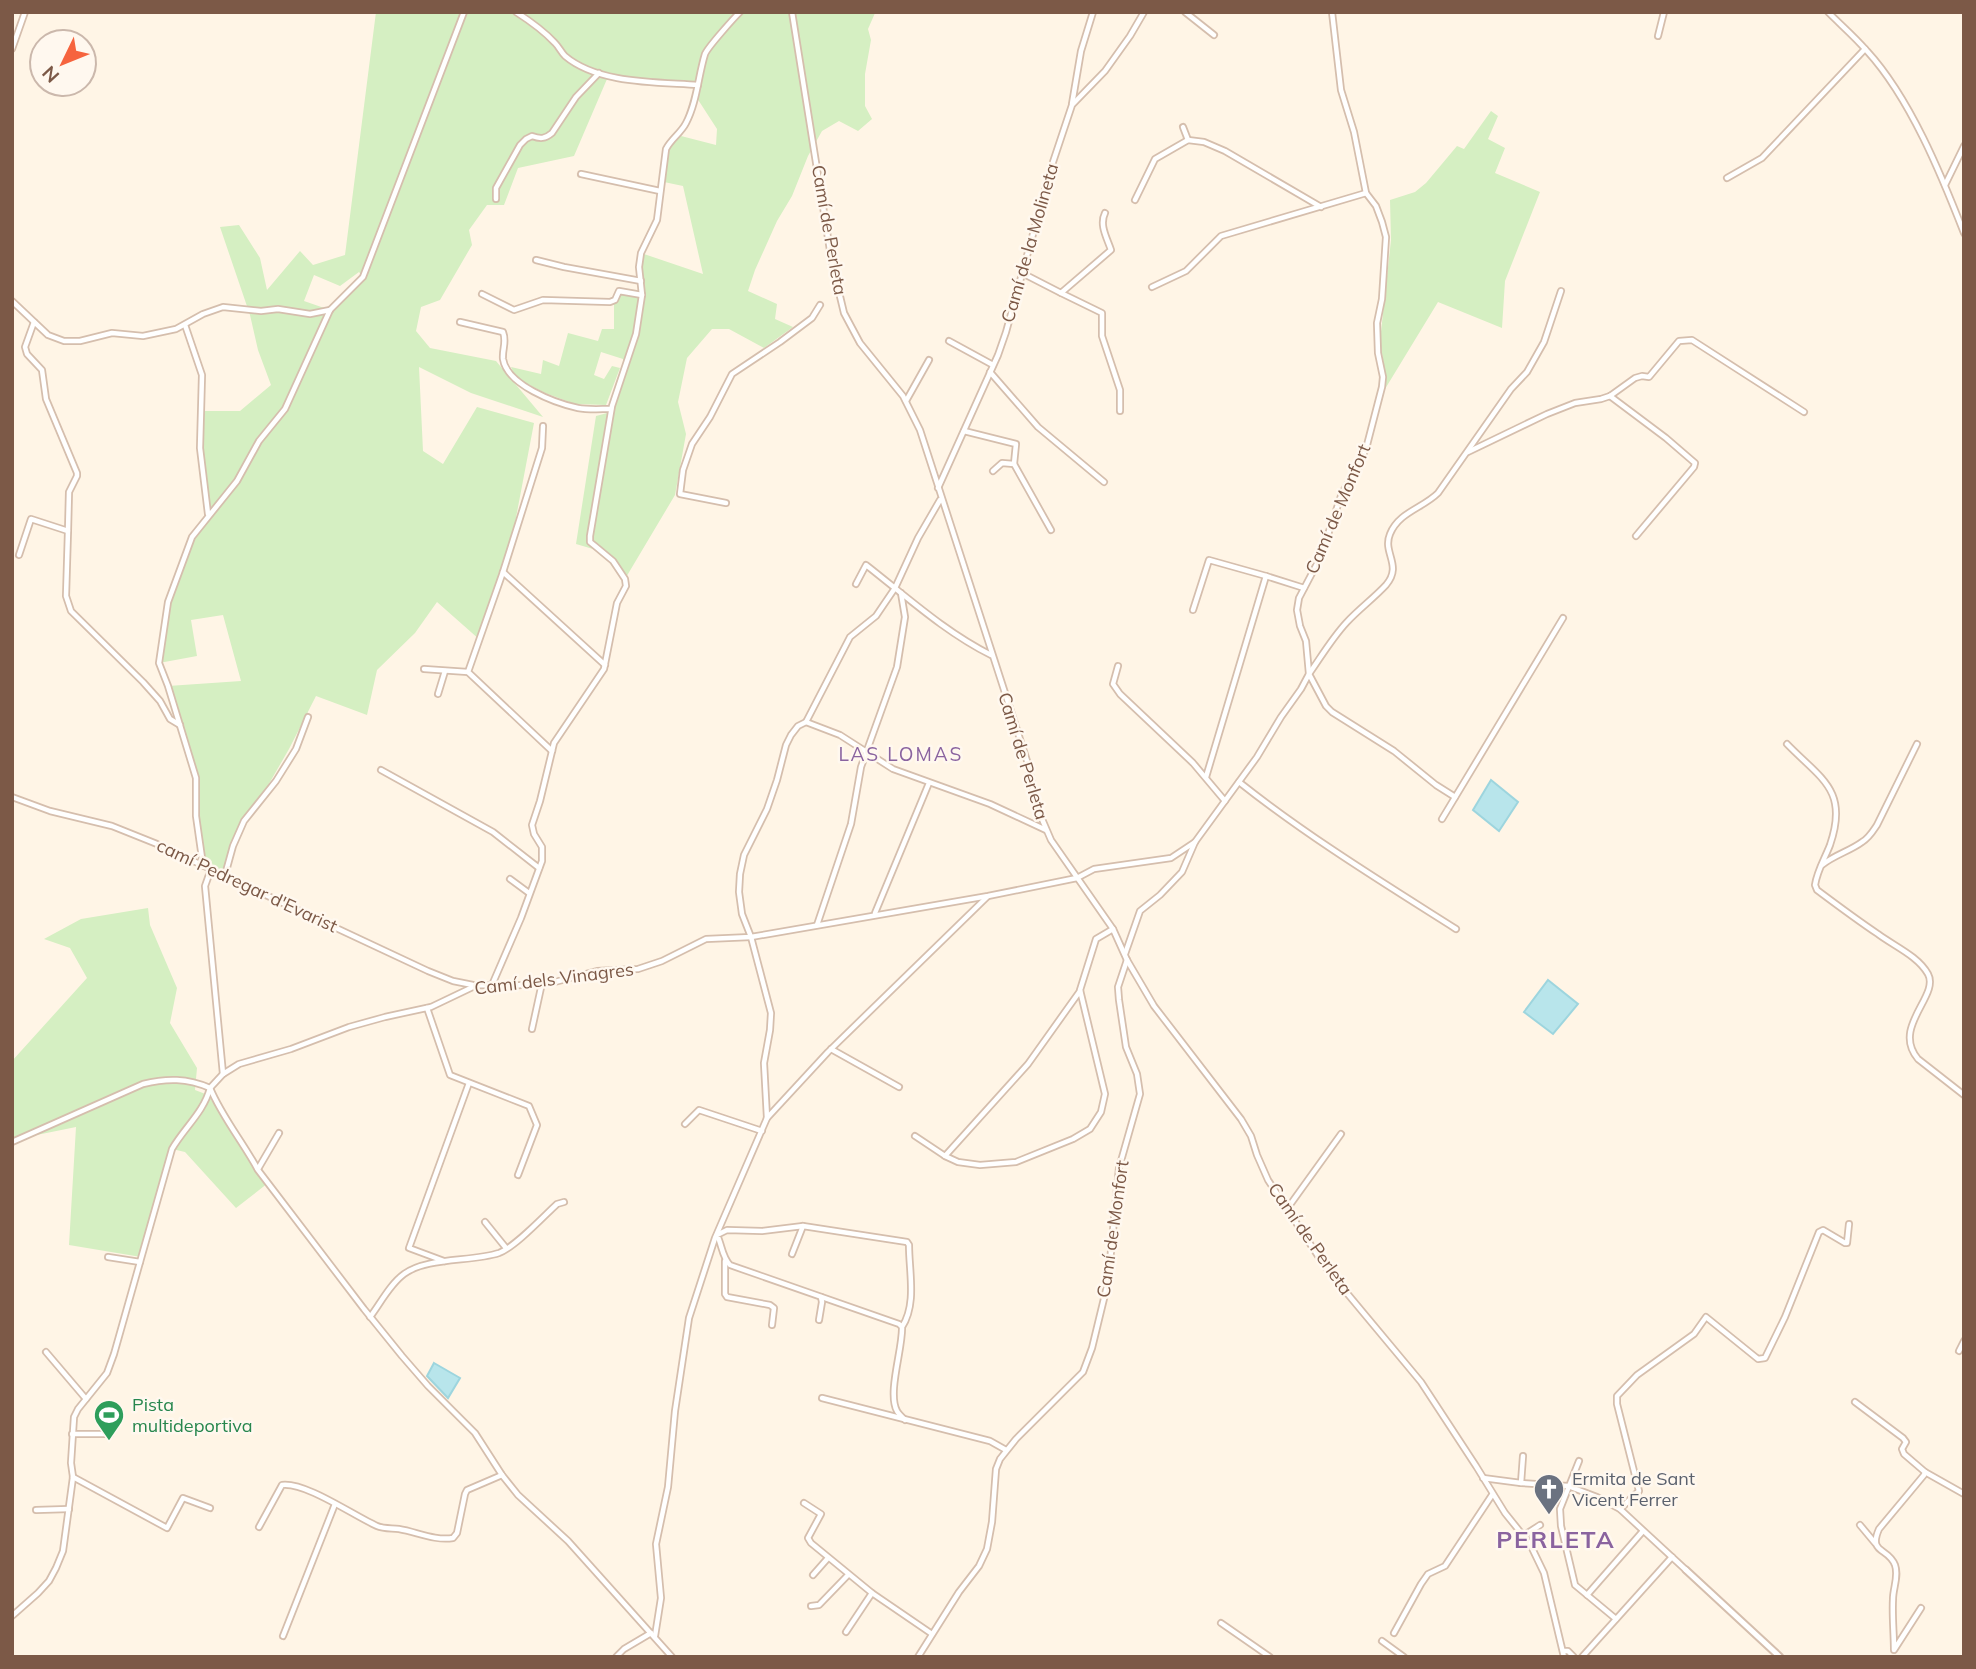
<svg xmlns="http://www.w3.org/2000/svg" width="1976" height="1669" font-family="Mulish,sans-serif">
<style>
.green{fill:#d5efc2;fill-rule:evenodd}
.water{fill:#b8e5eb;stroke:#9dd5de;stroke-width:2}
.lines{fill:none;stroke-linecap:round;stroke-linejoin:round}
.minor-casing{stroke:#d5bead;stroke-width:8}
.tertiary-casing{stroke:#d5bead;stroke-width:9}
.minor{stroke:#fff;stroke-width:4.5}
.tertiary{stroke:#fff;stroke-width:5}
.labels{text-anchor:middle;stroke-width:5;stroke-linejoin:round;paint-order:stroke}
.street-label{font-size:18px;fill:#7c5947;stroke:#fff8ef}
.leisure-label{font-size:18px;fill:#27864d;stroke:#fff8ef;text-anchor:start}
.worship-label{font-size:18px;fill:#5b616d;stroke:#fff8ef;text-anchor:start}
.neighbourhood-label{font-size:19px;letter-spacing:2px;fill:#8a639f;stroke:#fff8ef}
.district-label{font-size:24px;font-weight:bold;letter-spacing:2px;fill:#8a639f;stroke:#fff8ef}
</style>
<rect width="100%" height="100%" fill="#fff5e6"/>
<g class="green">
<path d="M376,12H885L875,13L868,29L871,40L865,74V106L872,119L858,131L839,121L822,131L808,156L792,196L777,221L755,270L748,291L777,304L775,319L793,327L764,348L729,329H712L687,358L678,402L686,434L675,495L625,579L616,561L593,549L576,544L596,416L611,412L624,379L623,359L601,352L594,375L604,379L612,366L620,368L606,405L575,404L545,393L516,378L511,367L541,374L543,360L559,366L568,333L598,341L602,329H614V303H616L621,291L645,294L639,267L644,254L703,274L683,186L664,182C666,161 664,150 681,136L716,145L717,129L695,95L698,86L619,79L590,70L607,79L574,156L518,168L504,205H487L469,230L472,245L440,300L421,307L416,331L430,348L496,361L543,417L471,393L419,367L423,451L443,464L477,407L534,423L510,549L480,640L437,602L415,633L377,670L367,715L316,696L289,749L233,846L225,875L203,862L196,778L168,686L241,681L223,615L191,620L197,656L159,663L168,602L192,537L210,512L200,457L204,411H240L271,385L258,350L250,315L220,227L239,225L260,258L267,290L300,251L313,265L345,255ZM359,272L363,277L330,310L304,301L314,275L340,286Z"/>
<path d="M1491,111L1498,116L1488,139L1505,148L1495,173L1540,192L1505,281L1502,328L1438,302L1385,389V372L1380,341L1391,240L1390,200L1415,192L1426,183L1457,146L1464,149Z"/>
<path d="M148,908L150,925L177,988L170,1023L197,1068L195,1090L208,1095L268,1183L236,1208L185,1152L172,1149L141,1257L69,1245L76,1127L12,1140V1061L87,978L70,948L44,939L81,919Z"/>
</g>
<g class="water">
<path d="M1491,780L1518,802L1499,831L1473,810Z"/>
<path d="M1548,980L1578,1004L1553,1034L1524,1012Z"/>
<path d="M434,1363L460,1378L448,1398L427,1376Z"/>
</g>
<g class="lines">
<g class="minor-casing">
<g id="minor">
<path d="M516,12C530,21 544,31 555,43C559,47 561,52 565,56C598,84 657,82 698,85"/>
<path d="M792,12L832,263L844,313L860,343L903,396L920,430L1028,764L1036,805L1051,840L1113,929L1127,960L1154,1006L1241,1119L1251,1136L1257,1155L1268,1180L1326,1268L1421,1382L1476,1466L1505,1513L1530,1544L1544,1573L1564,1657"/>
<path d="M1185,12L1214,35"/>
<path d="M1828,12C1841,25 1855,37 1867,51C1910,98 1941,174 1964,233"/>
<path d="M1658,36L1664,12"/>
<path d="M12,49L25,12"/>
<path d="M1072,104L1081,51L1093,12"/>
<path d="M1183,127L1188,140"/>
<path d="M581,174L660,191"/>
<path d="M1727,178L1762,158L1865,49"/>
<path d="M1945,185L1964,146"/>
<path d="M496,199V188L520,145L526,139L532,136C540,139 545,139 552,133L576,97L599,73"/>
<path d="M1135,200L1155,159L1188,140L1204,142L1225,151L1321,207"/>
<path d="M536,260L564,267L641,281"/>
<path d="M1022,273L1061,293L1111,250C1107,238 1099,225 1105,213"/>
<path d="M1152,287L1186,271L1221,236L1366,193"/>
<path d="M1061,293L1102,313V336L1120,390V411"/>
<path d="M482,294L514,310L543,300L610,302L615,300L619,291L642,295"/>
<path d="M12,301L48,335L64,341H80L112,333L143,336L176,329L203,314L223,307L261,311L278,309L310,314L330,310"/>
<path d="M34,322L25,347L27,354L42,370L46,399L77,473V476L69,492L68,531"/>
<path d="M460,322L503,332C507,342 502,349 503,359C507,385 555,403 578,408C588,410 600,409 611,409"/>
<path d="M185,325L202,375L200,448L208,514"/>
<path d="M949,341L993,365"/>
<path d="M990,372L1038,427L1104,482"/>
<path d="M1610,396L1666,438L1695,463L1694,467L1636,536"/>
<path d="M906,401L929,360"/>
<path d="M543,426L542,448L503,572L468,672L552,751"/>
<path d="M964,431L1016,444L1014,464L1002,463L993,471"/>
<path d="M1468,452L1547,414L1575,403L1601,399L1610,396L1635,378L1642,376L1649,377L1679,341L1692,340L1804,412"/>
<path d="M1014,464L1051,530"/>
<path d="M938,488L998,355L1006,332L1052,165L1072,105L1105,71L1130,36L1144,12"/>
<path d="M726,503L680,494L683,470L692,444L710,417L732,374L780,342L812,318L820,305"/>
<path d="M19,555L31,519L68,531L66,596L71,611L143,682L160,701L170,719L180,725"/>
<path d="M503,572L605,665"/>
<path d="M856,584L866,565C907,597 945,632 991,655"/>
<path d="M1193,610L1209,560L1266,576L1304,588"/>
<path d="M1118,666L1113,684L1120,694L1193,763L1225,801"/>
<path d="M424,669L468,672"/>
<path d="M438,694L445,671"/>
<path d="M806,722L840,735L893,769L990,804L1046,830"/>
<path d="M1787,744C1821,779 1849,790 1830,845C1825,858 1817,871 1815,885L1817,890C1837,905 1857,920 1878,934C1894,946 1918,956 1928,974C1940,996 1891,1027 1918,1059L1964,1095"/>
<path d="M381,770L493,832L539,868"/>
<path d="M1206,777L1266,576"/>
<path d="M1239,782C1307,836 1382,882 1456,929"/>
<path d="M12,797L50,811L112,826L157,844L428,971L453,981L473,985"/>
<path d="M1455,797L1436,785L1394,751L1332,712L1326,706L1309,674C1321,657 1332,638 1347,622C1359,609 1374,598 1386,585C1403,565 1382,553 1390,534C1399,512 1423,508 1438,493L1511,389L1527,372L1544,342L1561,291"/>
<path d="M1442,819L1563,618"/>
<path d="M203,865L196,816V778L168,686L159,663L168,602L192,537L237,481L259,441L285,409L330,310L363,277L464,12"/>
<path d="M1822,865C1834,855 1850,851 1862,842C1869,838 1873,831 1877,825L1917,744"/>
<path d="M211,869L205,886L223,1074"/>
<path d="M225,875L233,846L244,821L276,781L296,749L308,717"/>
<path d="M510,879L529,893"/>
<path d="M875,913L929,783"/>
<path d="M817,925L851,824L861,767L897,667L905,617L901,593"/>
<path d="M1125,954L1140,911L1160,895L1182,872L1195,842L1257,757L1281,717L1301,689L1309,674L1306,641L1300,626L1297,610L1299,598L1320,558L1342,493L1358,468L1367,445L1382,387L1383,377L1378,353L1377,323L1382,299L1386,237L1382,222L1376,206L1366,193L1354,132L1341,90L1332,12"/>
<path d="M492,985L521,918L542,861V847L534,834L532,825L540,801L554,743L604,669L617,603L626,586L625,579L613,561L595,546L590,542V536L612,406L636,334L642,295L639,267L641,253L657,220L666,149C671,139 681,133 686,123C697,102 698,77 705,54C708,47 733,19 740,12"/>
<path d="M427,1008L450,1075L529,1106L537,1125L518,1175"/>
<path d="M532,1029L542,983"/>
<path d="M831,1049L899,1087"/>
<path d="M210,1088C222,1117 243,1142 258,1170L364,1309L402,1356L428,1386L475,1433L502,1475L518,1495L568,1541L672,1657"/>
<path d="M767,1118L828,1052L987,897"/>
<path d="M685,1124L699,1110L762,1131"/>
<path d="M915,1136L945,1156L1028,1064L1080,991"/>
<path d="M12,1142L143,1084C167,1078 187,1078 210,1088L223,1074L239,1064L291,1049L349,1027L385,1017L431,1007L477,985L507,986L551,983L597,971L638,969L662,961L706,939L751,937L988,896L1077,878L1094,869L1171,858L1195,842"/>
<path d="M945,1156L958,1162L980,1165L1016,1162L1073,1139L1090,1129L1101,1112L1105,1094L1080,990L1096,939L1113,929"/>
<path d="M258,1169L279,1133"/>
<path d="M1287,1209L1341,1134"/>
<path d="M485,1222L506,1248"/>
<path d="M792,1254L803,1226"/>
<path d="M108,1257L140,1262"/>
<path d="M444,1261L409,1248L469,1083"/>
<path d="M725,1261V1294L727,1297L770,1305L774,1308L772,1325"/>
<path d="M370,1317C380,1304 390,1284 404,1274C427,1257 471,1262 499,1253C515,1247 543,1217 557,1204L564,1202"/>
<path d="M819,1320L822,1302L821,1297"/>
<path d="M902,1327C917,1304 909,1272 909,1245L907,1242L803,1226L762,1231L727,1230L717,1235C722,1245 722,1257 730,1265L899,1324L902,1327C903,1348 887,1393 897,1411C898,1413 903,1418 905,1420"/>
<path d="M1959,1351L1964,1341"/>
<path d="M46,1352L86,1399"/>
<path d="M822,1398L990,1441L1006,1450"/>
<path d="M1855,1402L1903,1438L1906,1442L1902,1449L1904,1454L1925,1472L1924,1475L1879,1529C1868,1554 1888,1547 1895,1565C1899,1576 1893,1588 1893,1599C1892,1616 1894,1633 1894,1650L1921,1608"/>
<path d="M72,1434H110"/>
<path d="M1579,1461L1560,1509L1561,1526L1575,1585L1616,1619"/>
<path d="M1925,1472L1964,1494"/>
<path d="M73,1477L167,1528L183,1498L210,1508"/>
<path d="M1483,1478L1521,1483L1568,1486L1597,1497L1620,1509L1686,1570"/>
<path d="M1521,1483L1523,1456"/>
<path d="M804,1503L821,1514L808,1538L811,1543L872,1593L932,1634"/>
<path d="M1620,1509L1639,1491L1617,1404V1396L1637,1375L1694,1334L1706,1317L1758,1359L1765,1358L1785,1317L1819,1232L1823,1230L1845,1243H1847L1849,1224"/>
<path d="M36,1510L69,1509"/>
<path d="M1860,1525L1875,1543"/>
<path d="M259,1527L282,1485C306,1482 354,1516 377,1526C384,1529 392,1528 399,1529C417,1532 435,1541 453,1538L457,1533L465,1494L467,1490L502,1475"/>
<path d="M1523,1536L1540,1525"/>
<path d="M813,1575L828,1558"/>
<path d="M1587,1595L1643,1531"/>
<path d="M811,1606L819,1605L848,1575"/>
<path d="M12,1616L38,1593L49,1581L56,1568L63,1551L73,1477L71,1463L74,1417L78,1409L107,1373L114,1354L172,1149C184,1128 204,1112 210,1088"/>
<path d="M1221,1623L1270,1657"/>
<path d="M846,1632L872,1593"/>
<path d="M1394,1633L1421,1584L1428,1574L1445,1566L1492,1495"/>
<path d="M283,1636L335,1504"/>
<path d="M655,1636L661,1598L656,1544L668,1487L675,1411L689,1318L715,1238L767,1118L764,1063L770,1030L771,1013L751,937L742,914L739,892L740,874L744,855L767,809L777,780L786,745L791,735L798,726L806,722L850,637L876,616L895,588L918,538L940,500"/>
<path d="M1382,1641L1404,1657"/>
<path d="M1563,1651H1568L1574,1657"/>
<path d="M616,1657L624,1649L651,1633"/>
<path d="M918,1657L959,1592L979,1566L987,1549L992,1522L996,1469L1000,1459L1016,1439L1083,1372L1092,1348L1108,1282L1119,1168L1140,1094L1137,1074L1126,1047L1119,1000L1118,987L1127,960"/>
<path d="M1582,1657L1672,1557"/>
</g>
</g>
<g class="tertiary-casing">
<path id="tertiary" d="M1686,1570L1780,1657"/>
</g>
<use href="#minor" class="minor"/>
<use href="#tertiary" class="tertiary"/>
</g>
<defs>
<g id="stadium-pin" transform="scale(1.575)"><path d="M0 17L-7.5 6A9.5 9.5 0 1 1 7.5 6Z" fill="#2e9e5b" stroke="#fff8ef"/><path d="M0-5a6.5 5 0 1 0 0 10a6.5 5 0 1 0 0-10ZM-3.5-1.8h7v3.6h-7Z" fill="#fff"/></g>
<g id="church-pin" transform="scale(1.575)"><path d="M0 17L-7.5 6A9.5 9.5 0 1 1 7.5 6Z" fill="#6b7280" stroke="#fff8ef"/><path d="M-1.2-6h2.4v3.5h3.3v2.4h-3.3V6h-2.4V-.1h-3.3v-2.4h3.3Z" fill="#fff"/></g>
</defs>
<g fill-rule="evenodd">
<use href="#stadium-pin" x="109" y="1415"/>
<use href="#church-pin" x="1549" y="1489"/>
</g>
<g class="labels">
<g class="street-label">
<text transform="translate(829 230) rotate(80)" y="6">Camí de Perleta</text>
<text transform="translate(1030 243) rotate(-74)" y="6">Camí de la Molineta</text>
<text transform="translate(1338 509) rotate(-67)" y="6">Camí de Monfort</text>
<text transform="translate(1023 756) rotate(73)" y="6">Camí de Perleta</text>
<text transform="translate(247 886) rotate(25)" y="6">camí Pedregar d'Evarist</text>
<text transform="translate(554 979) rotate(-7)" y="6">Camí dels Vinagres</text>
<text transform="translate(1113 1229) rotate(-82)" y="6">Camí de Monfort</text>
<text transform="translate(1310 1239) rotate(55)" y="6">Camí de Perleta</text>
</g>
<g class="leisure-label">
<text x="132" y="1411">Pista<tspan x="132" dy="21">multideportiva</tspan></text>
</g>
<g class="worship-label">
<text x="1572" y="1485">Ermita de Sant<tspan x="1572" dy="21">Vicent Ferrer</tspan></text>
</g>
<g class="neighbourhood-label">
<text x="901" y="761">LAS LOMAS</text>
</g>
<g class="district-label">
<text x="1556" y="1548">PERLETA</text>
</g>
</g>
<rect width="1976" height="1669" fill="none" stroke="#7c5947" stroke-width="28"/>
<g transform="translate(63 63) rotate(227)"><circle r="33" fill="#fff8ef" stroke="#cbb8ac" stroke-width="2"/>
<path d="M0-5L12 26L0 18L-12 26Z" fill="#f6643e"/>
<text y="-10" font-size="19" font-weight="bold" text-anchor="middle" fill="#7c5947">N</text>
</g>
</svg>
